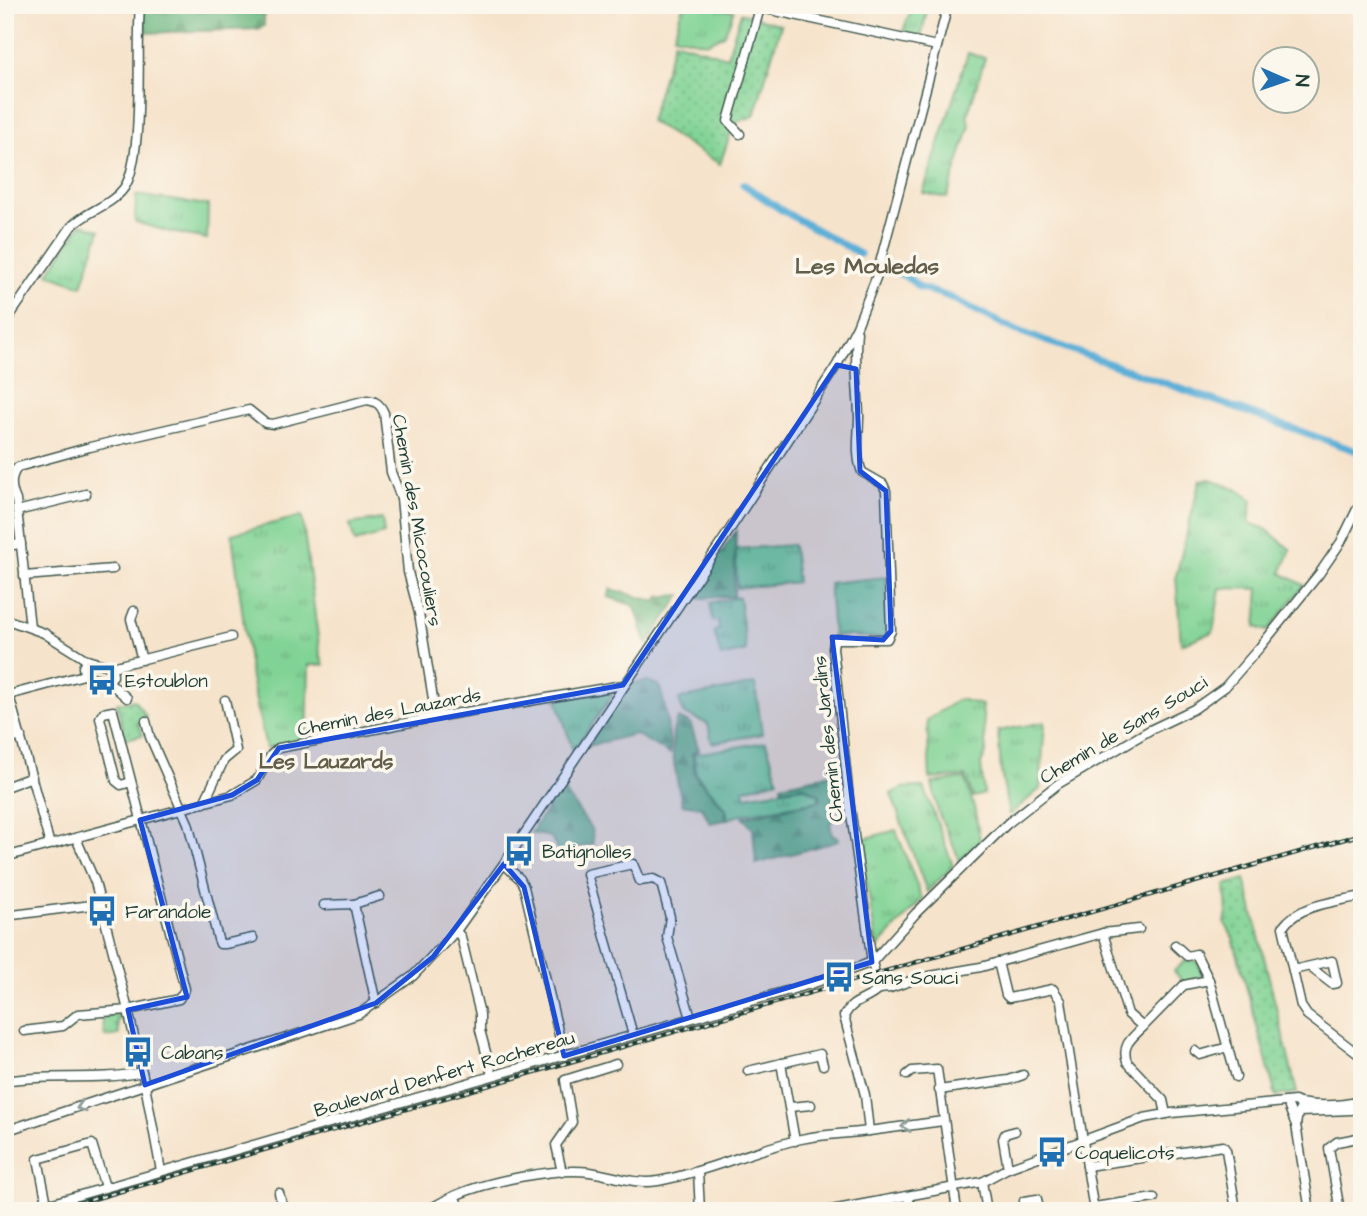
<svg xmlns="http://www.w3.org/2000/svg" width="1367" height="1216" font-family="'Architects Daughter',sans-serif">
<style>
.grass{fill:url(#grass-tufts);stroke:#508864;stroke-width:2}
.forest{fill:url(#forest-firs);stroke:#447959;stroke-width:2}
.park{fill:url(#park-dots);stroke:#508864;stroke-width:2}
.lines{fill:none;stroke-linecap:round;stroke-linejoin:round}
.canal{stroke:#5bafd7;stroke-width:7}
.street-casing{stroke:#3f564b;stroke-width:11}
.street{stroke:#fff;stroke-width:8}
.rail-casing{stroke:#1f3d34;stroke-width:4.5}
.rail{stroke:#fbf7ec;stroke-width:2;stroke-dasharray:5;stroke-linecap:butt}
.oneway{stroke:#8f9e9a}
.marked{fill:#1d4ed8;fill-opacity:0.2;stroke:#1d4ed8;stroke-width:5;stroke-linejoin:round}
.labels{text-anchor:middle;stroke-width:7;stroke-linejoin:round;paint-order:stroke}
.street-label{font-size:19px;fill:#1f3d34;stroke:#fbf7ec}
.poi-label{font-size:19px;fill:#1f3d34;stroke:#fbf7ec;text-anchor:start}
.neighbourhood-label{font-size:21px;font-weight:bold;fill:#625e4a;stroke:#fbf7ec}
.quarter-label{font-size:23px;font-weight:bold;fill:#625e4a;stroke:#fbf7ec}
</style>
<defs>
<pattern id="grass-tufts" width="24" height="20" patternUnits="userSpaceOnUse" patternTransform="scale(1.75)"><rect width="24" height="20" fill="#81d395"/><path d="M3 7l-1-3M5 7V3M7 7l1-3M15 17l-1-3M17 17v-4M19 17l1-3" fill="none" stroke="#69ac7a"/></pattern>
<pattern id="forest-firs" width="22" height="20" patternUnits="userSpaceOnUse" patternTransform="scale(1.75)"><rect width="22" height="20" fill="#68b57e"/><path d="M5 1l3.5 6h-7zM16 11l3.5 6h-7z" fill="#559468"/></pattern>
<pattern id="park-dots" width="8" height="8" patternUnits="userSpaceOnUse" patternTransform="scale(1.75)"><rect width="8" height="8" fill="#81d395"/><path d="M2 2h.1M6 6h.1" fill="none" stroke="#69ac7a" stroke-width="1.8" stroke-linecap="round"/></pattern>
</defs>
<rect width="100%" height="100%" fill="#fbf7ec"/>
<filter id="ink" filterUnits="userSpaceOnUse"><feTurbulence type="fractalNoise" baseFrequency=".0143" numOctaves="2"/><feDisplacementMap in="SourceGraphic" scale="14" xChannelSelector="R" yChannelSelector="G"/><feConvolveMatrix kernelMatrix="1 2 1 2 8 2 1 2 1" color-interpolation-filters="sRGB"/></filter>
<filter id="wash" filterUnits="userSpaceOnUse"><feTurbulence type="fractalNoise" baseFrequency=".00686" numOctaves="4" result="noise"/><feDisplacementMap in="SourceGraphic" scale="28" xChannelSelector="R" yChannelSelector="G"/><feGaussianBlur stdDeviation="1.57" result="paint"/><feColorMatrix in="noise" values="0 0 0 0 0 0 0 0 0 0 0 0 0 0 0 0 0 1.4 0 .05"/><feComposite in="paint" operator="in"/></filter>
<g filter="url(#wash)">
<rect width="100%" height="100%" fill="#f6e3cb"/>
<g class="grass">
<path d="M683,5H713L734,11L724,35L706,43L674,36Z"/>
<path d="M913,5H928L921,38L903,31Z"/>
<path d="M968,53L985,58L967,117L970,125L947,198L923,193Z"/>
<path d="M136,195L208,205L207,239L170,232L135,222Z"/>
<path d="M81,224L100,230L82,286L48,274Z"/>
<path d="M1210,479L1237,489L1252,500L1249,523L1266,529L1291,550L1281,573L1304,585L1268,631L1256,627L1259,589L1220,588L1213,632L1181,644L1176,576L1200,480Z"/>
<path d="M302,516L320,653L324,665H309L307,740L266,748L251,678L232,534Z"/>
<path d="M382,519L384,534L355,542L350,524Z"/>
<path d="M793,545L797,582L737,588L736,549Z"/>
<path d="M886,577L888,632L883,638L833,635L829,583Z"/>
<path d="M739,597L746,651L721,657L714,631L719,630L718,621H713L710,603Z"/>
<path d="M755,684L762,734L712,743L708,724L683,713L679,699Z"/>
<path d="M610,691L612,696L573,751L557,699Z"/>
<path d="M959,699L982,705L986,753L981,764L984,794L973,797L966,776L930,779L927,720Z"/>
<path d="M1045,722L1040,789L1009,815L1001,771L998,731Z"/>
<path d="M766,742L778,780L744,789L745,796L803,787L819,795V801L743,814L728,819L726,808L696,774L694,754Z"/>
<path d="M965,778L975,811L980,840L960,861L938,812L932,783Z"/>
<path d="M924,787L953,866L927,892L891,794L902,788Z"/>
<path d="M896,830L922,899L877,948L860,840Z"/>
<path d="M1192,960L1199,964L1203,976L1184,983L1174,971L1185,961Z"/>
</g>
<g class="forest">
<path d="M144,5H264V26L259,29L143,33Z"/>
<path d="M736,531L734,596L688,599Z"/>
<path d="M611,589L657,602L659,597L681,595L647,645L635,606L608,597Z"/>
<path d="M647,681L659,685C667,708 669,730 670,754L635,734L588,746L629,684Z"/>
<path d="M678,718L690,723L699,750L692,753L695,775L725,809L726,820L710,823L702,807L682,804C678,783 665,736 678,718Z"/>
<path d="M841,772L847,802L835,804L834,820L830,822L832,834L839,838L838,841L756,864L753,829L743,817L820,801V795L803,786L782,790L781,785Z"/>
<path d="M561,786L592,830L593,844L558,852L551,837L531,833Z"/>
</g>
<g class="park">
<path d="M741,13L781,25L754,116L734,123L720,164L650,121L674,41L727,57Z"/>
<path d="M134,700L146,716L139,720L138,724L143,735L125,739L117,703Z"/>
<path d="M1245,879L1297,1093L1276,1096L1233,938L1225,923L1227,912L1225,885Z"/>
<path d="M118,1014L120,1020H117L119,1035L105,1037L102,1016Z"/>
</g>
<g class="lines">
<g class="canal">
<path d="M743,184L783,211L860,254"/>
<path d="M886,268L907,277L919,287L949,297L1015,330L1362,453"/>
</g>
</g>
</g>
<g filter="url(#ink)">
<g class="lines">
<g class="street-casing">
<g id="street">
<path d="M748,5L937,46"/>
<path d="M740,134L728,121L760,8"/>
<path d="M5,323L71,227C86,211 111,206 124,188C145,158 136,47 140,5"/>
<path d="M857,332C854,360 858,388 859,416C859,434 855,456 862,472L883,484L886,491L891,631L887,639H837L834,641L833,648L850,807L872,962L879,989"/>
<path d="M17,511L86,494"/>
<path d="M5,546L21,544"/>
<path d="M24,576L113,569"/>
<path d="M134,611L131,619L142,660"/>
<path d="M5,619L44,633L87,660"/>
<path d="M30,627L16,500C11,489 9,477 18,467L90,447L249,410L265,423L273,424L367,400C376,401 380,404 384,413L391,472L401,498L408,572L419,613L436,717"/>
<path d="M87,660L112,667L113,676L108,681L84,675L83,667Z"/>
<path d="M112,667L231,637"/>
<path d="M108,681L127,698"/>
<path d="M9,695L50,845"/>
<path d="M5,696L84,675"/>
<path d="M146,721L150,737L188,823L218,939L220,944H225L253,938"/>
<path d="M5,741L21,736"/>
<path d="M5,787L32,777"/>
<path d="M204,803L224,760L236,750L225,700"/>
<path d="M76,838L95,882L128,1010L145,1085L161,1171"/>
<path d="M5,857L232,795L257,780L271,755L279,748L436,717L623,685"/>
<path d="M504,864L520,879L524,887L564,1056"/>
<path d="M1362,896C1336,902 1299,904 1283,927L1301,1006L1307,1015L1362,1057"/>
<path d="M324,905L354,904"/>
<path d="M5,916L100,904"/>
<path d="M456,931L461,937L480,1014V1030L492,1075"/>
<path d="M1103,933L1128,1014L1143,1027C1132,1038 1121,1045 1127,1062L1163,1100L1166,1114"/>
<path d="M1175,945L1187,956L1196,954L1209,980"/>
<path d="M998,962L1006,995L1009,998L1053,989L1061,1001L1094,1211"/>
<path d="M1293,970L1332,961L1337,983L1332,984L1310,967"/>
<path d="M879,989L890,988L919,978L981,967L1103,933L1139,929"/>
<path d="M376,1003L354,904L380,896"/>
<path d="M1143,1027L1184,985L1209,980L1236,1077"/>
<path d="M24,1031L63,1026L78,1014L128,1010L179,999L185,989L113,711L103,713L100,718L116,781L121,785L131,782"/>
<path d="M633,1035L587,874L633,864L640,881L653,879L661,883L670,917L667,937L691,1018"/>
<path d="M1195,1051L1200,1055L1228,1047"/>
<path d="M781,1063L795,1141"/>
<path d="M748,1071L820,1054L823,1065"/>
<path d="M907,1075L912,1071L937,1069L957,1211"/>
<path d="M5,1081C51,1073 97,1082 142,1072"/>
<path d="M939,1090L1009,1080L1023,1075"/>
<path d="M1299,1103C1318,1106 1341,1106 1359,1101"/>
<path d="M790,1107L811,1105"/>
<path d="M1289,1108L1296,1125L1310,1211"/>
<path d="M1299,1112L1351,1110L1362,1101"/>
<path d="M5,1131L359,1014L413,976L456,931L512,852L723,540L837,365L857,326L876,278L948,5"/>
<path d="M869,1131L943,1121"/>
<path d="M1087,1166L1223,1146L1226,1150L1235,1204L1231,1211"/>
<path d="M1008,1168L1003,1139L1005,1134L1015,1131"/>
<path d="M562,1172L556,1145L572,1122L565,1080L616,1064"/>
<path d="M698,1172L700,1211"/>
<path d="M982,1182L987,1211"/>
<path d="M279,1193L284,1211"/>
<path d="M454,1196L461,1211"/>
<path d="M908,1197L911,1211"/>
<path d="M1024,1201L1037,1199L1039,1211"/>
<path d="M47,1204L38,1159L92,1144L105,1187"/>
<path d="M1094,1207L1154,1198"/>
<path d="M25,1211L814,983L872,962L916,913L1007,824L1058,784L1150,730L1194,709L1225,687L1260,647L1319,574L1341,542L1362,499"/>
<path d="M426,1211C435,1206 445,1200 454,1196C486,1182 555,1167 590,1172C612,1175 634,1185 658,1181C707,1172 752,1150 801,1139C823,1134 846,1134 869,1131L865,1095L844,1016C854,998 866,1002 879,989"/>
<path d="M826,1211L982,1182L1008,1168L1144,1118L1172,1113L1295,1101L1299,1103L1301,1108L1298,1113L1296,1125"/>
<path d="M1340,1211L1329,1148L1337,1142L1362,1137"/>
</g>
</g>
<use href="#street" class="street"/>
<g class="rail-casing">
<path id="rail" d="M52,1211L1362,834"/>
</g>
<use href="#rail" class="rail"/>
</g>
<defs><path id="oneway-chevron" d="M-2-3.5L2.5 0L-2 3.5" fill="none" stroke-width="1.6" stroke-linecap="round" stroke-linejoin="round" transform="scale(1.75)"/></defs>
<g class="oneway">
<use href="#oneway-chevron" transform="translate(81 1107) rotate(162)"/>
<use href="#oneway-chevron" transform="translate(906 1126) rotate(172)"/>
</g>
</g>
<path class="marked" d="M837,365L856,369L860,471L886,491L891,631L883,640L832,637L872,962L564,1056L524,887L504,864L433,957L376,1003L145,1085L128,1010L187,997L140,820L232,795L257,780L279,748L623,685Z"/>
<defs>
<g id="bus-bare" transform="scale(2.415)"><path d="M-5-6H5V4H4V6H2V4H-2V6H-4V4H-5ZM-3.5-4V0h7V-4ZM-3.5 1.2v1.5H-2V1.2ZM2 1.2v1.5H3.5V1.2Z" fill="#1f6fb2" stroke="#fbf7ec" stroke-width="2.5" paint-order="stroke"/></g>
</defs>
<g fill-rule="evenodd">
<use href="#bus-bare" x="102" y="680"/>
<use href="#bus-bare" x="519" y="851"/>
<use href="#bus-bare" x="102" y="911"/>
<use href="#bus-bare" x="839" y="977"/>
<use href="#bus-bare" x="138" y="1052"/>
<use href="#bus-bare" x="1052" y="1152"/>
</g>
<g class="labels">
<g class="street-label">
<text transform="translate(418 520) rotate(80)" y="7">Chemin des Micocouliers</text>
<text transform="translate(389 711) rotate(-11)" y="7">Chemin des Lauzards</text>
<text transform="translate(1123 729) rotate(-31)" y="7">Chemin de Sans Souci</text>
<text transform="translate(827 739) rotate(-96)" y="7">Chemin des Jardins</text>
<text transform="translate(444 1073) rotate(-16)" y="7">Boulevard Denfert Rochereau</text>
</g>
<g class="poi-label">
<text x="125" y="687">Estoublon</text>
<text x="542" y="858">Batignolles</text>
<text x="125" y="918">Farandole</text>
<text x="862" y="984">Sans Souci</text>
<text x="161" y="1059">Cabans</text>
<text x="1075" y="1159">Coquelicots</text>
</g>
<g class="neighbourhood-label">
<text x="326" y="768">Les Lauzards</text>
</g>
<g class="quarter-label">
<text x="867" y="273">Les Mouledas</text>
</g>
</g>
<rect width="1367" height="1216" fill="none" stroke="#fbf7ec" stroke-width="28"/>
<g transform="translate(1286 80) rotate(92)"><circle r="33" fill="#fbf7ec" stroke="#a3ada2" stroke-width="2"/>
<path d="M0-5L12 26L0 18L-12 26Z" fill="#1f6fb2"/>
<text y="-10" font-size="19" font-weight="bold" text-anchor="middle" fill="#1f3d34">N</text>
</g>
</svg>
